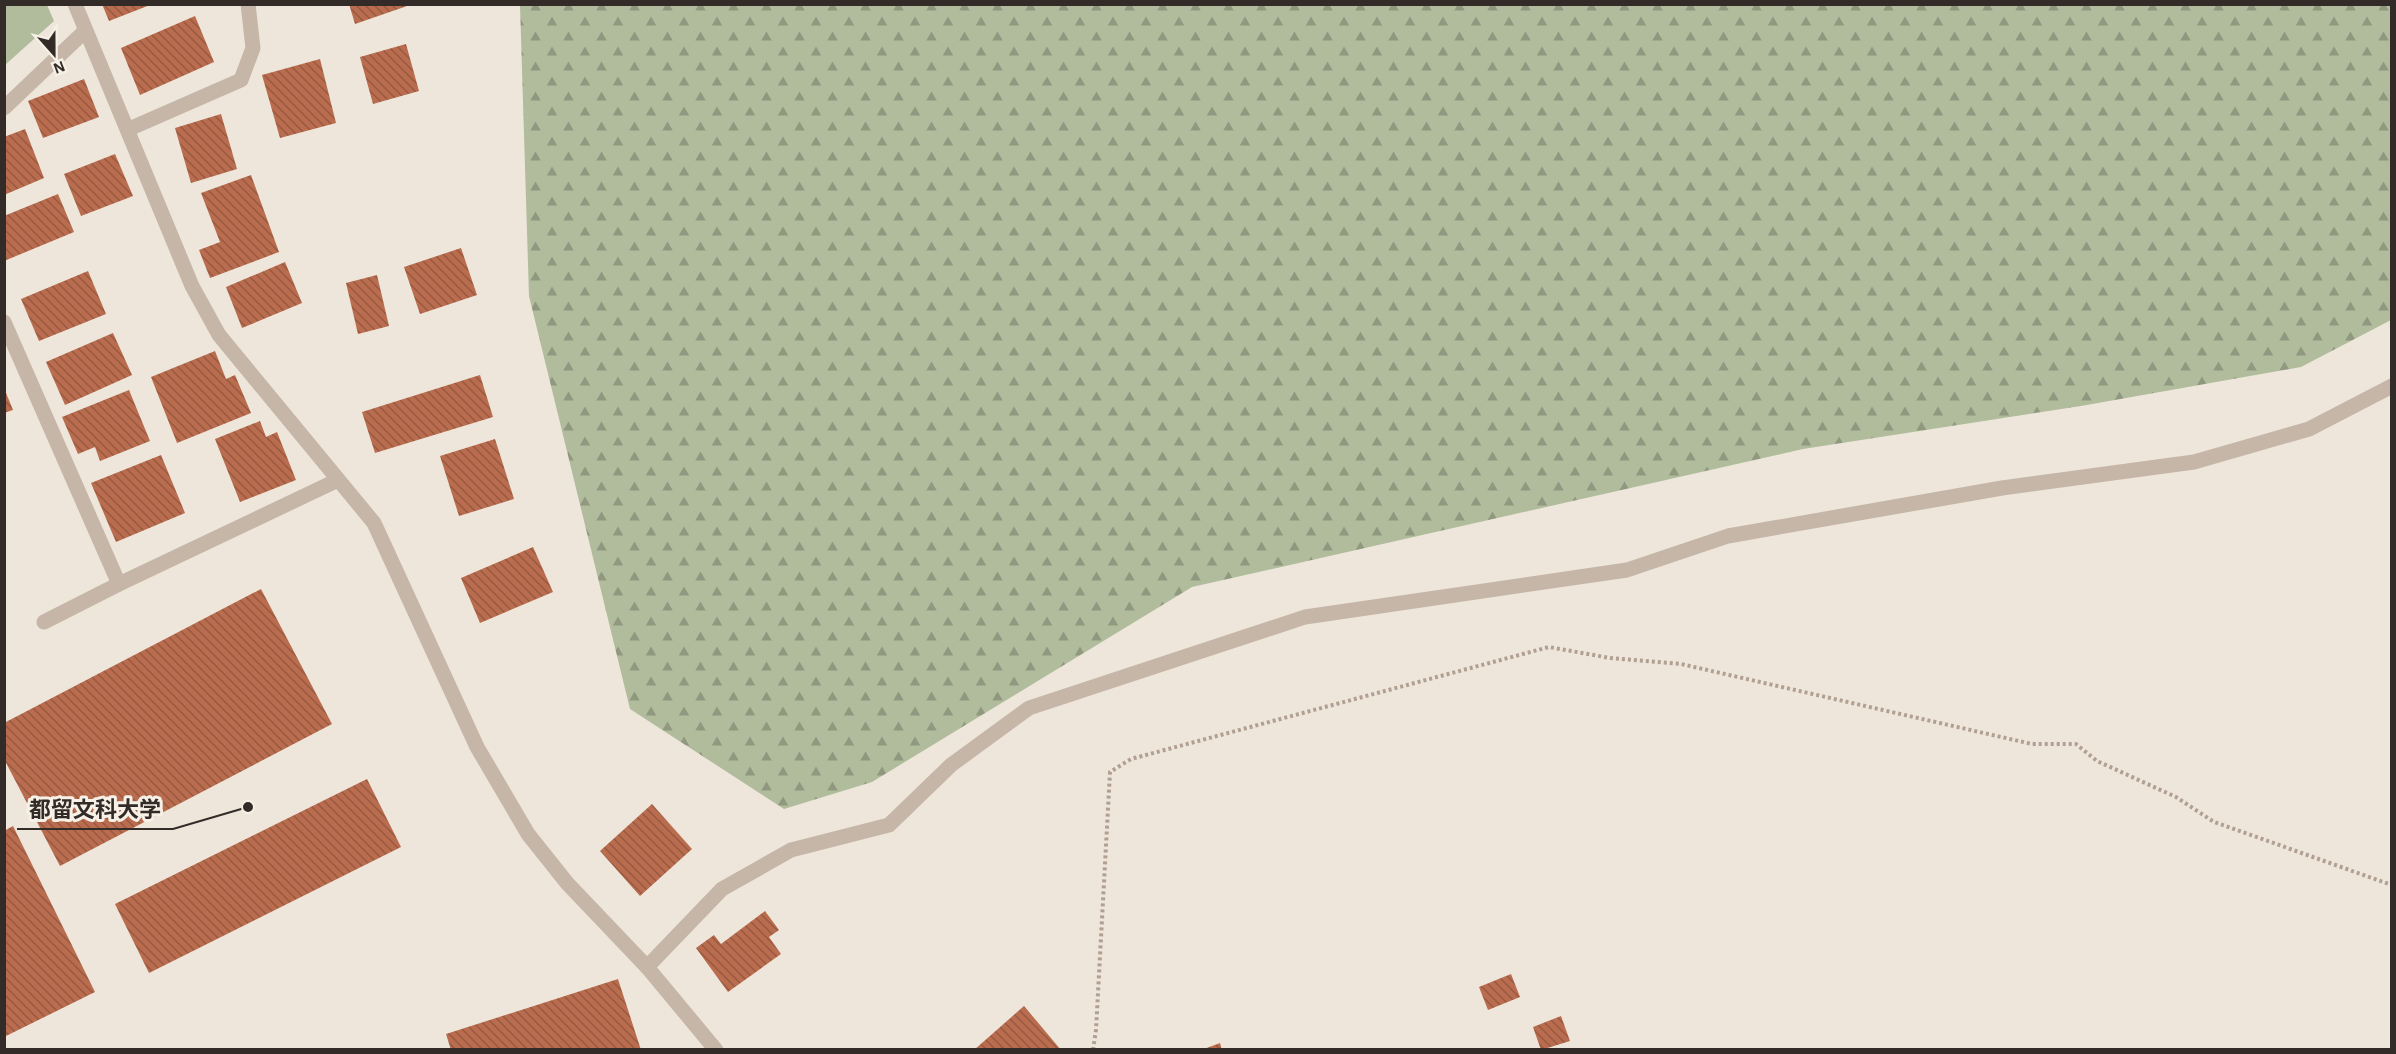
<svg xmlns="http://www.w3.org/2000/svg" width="2396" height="1054" font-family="'Alegreya Sans','Noto Sans JP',sans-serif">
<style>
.forest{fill:url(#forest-firs)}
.park{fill:#b0bc9c}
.building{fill:url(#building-back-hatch)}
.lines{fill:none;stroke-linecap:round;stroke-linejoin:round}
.path{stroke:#b1a092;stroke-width:4;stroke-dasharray:3 3;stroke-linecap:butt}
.service{stroke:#c5b6a8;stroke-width:15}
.minor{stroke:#c5b6a8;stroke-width:15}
.leader{fill:none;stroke:#332b27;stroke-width:2}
.callout-dot{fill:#332b27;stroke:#f7f0e6;stroke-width:2}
.callout-label{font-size:22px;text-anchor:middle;font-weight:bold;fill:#332b27;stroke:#f7f0e6;stroke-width:6;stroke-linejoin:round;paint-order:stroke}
</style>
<defs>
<pattern id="forest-firs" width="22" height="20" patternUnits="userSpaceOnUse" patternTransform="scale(1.5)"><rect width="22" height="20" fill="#b0bc9c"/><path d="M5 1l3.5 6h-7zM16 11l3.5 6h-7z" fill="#90997f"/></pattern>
<pattern id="building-back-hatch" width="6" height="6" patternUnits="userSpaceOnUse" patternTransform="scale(1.5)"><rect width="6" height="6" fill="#b96c4e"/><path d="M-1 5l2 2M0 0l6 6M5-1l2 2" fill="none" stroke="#975941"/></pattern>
</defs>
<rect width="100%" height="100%" fill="#eee6da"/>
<path class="forest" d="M520,5H2391V320L2301,367L2081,406L1803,449L1192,587L872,782L784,809L630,709L529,296Z"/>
<path class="park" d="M5,4L47,5L54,21L5,65Z"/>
<g class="building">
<path d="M102,4H150V5L109,21Z"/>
<path d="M349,4H410V5L355,24Z"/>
<path d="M195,16L214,62L140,95L121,48Z"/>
<path d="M406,44L419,91L373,104L360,57Z"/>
<path d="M320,59L336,123L280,138L262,75Z"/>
<path d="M84,79L99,117L43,138L28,101Z"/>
<path d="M221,114L237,169L191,183L175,128Z"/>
<path d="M25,129L44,178L4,195V137Z"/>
<path d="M115,154L133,196L81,216L64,174Z"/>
<path d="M251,175L279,252L210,278L199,250L220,242L201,193Z"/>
<path d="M58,194L74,232L4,261V216Z"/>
<path d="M461,248L477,295L420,314L404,267Z"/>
<path d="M285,262L302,303L242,328L226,287Z"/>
<path d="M88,271L106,314L39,341L21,299Z"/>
<path d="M377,275L389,326L358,334L346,283Z"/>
<path d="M113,333L132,375L65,405L46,362Z"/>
<path d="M215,351L226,379L235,375L251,413L177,443L151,377Z"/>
<path d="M480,375L493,417L375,453L362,412Z"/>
<path d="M4,388L13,410L4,413Z"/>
<path d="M129,390L150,441L100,461L95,447L78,454L62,417Z"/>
<path d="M260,421L266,437L277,432L296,480L240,502L215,439Z"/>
<path d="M495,439L514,499L459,516L440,456Z"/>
<path d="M161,455L185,513L116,542L91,483Z"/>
<path d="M533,547L553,592L480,623L461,578Z"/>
<path d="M261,589L332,724L60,866L4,759V723Z"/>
<path d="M367,779L401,847L149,973L115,904Z"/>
<path d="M652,804L692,849L640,896L600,851Z"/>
<path d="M13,826L95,992L4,1037V831Z"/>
<path d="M765,911L779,930L769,937L781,954L728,992L696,948L714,935L721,944Z"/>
<path d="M1511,974L1520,997L1488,1010L1479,987Z"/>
<path d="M618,979L641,1050H451L446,1034Z"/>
<path d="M1024,1006L1061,1050H974Z"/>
<path d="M1561,1016L1570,1041L1541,1050L1533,1027Z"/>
<path d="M1220,1043L1222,1050H1204V1049Z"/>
</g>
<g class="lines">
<path class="path" d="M1093,1050L1096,1030L1110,772L1131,759L1549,647L1610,658L1681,664L2032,744H2076L2097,761L2176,797L2214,822L2392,885"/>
<g class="service">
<path d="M4,108L85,31"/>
<path d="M129,129L241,80L253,48L248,4"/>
<path d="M4,322L119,584"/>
<path d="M44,622L119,584L338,480"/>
<path d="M647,967L722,889L791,850L889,825L951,765L1029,708L1305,617L1627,570L1728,536L2002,488L2194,462L2309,429L2392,386"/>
</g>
<path class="minor" d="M75,4L192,286L219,335L374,523L477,747L528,834L567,883L647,967L716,1050"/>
</g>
<path class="leader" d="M248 807L173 829H17"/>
<circle class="callout-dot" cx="248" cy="807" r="6"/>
<g class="callout-label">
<text x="95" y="817">都留文科大学</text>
</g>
<rect width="2396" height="1054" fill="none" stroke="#332b27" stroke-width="12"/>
<g transform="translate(54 54) rotate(159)" stroke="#f7f0e6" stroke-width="4.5" paint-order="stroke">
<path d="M0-4.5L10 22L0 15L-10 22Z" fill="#332b27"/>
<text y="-9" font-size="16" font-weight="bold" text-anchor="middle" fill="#332b27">N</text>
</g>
</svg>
